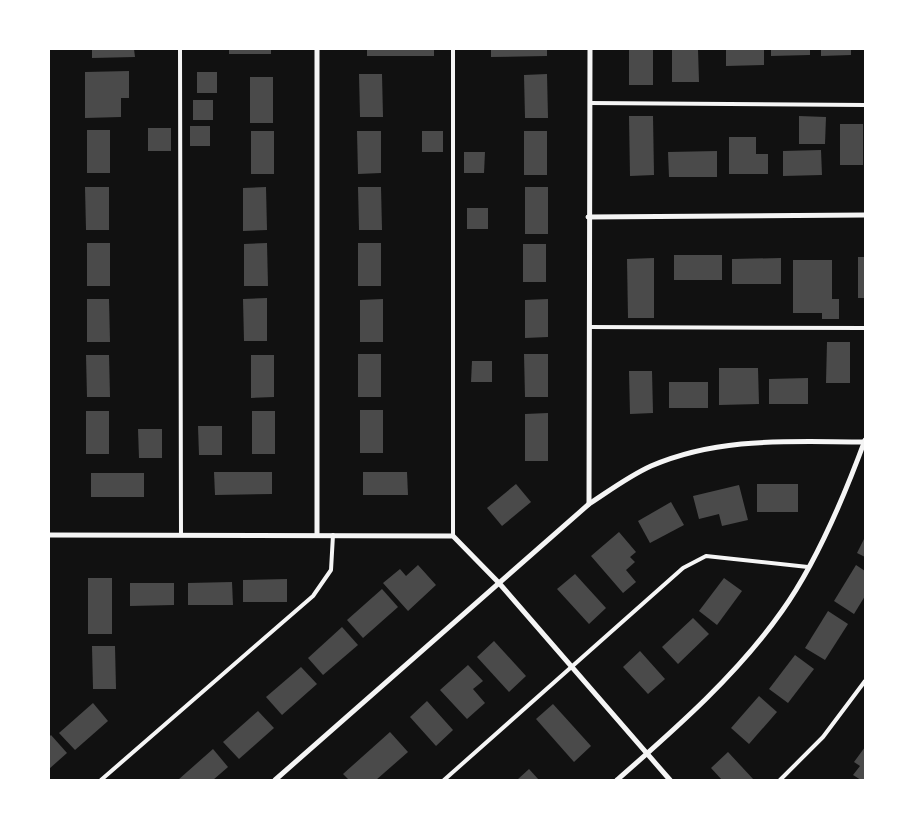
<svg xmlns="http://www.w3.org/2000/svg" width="914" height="829" font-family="'Zilla Slab',serif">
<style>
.building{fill:#4a4a4a}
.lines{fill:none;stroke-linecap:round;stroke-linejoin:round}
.service{stroke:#f5f5f5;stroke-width:4}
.minor{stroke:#f5f5f5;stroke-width:5}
</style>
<rect width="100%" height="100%" fill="#111"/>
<g class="building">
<path d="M92,49H134L135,57L92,58Z"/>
<rect x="229" y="49" width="42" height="5"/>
<rect x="367" y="49" width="67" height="7"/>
<path d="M491,49H547V56L491,57Z"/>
<rect x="629" y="49" width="24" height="36"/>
<path d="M672,49H698L699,82H672Z"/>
<path d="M726,49H764V65L726,66Z"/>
<path d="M771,49H810V55L771,56Z"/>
<path d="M821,49H851V55L821,56Z"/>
<path d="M129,71V98H121V117L85,118V72Z"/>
<rect x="197" y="72" width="20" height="21"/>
<path d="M359,74H382L383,117H360Z"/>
<path d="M547,74L548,118H525L524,75Z"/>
<rect x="250" y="77" width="23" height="46"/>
<rect x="193" y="100" width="20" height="20"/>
<path d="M629,116H653L654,175L630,176Z"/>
<path d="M799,116L826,117L825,144H799Z"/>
<rect x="840" y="124" width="23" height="41"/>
<rect x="190" y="126" width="20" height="20"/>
<rect x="148" y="128" width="23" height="23"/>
<rect x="87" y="130" width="23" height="43"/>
<rect x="251" y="131" width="23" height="43"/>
<path d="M357,131H381V173L358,174Z"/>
<rect x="422" y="131" width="21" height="21"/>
<rect x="524" y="131" width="23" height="44"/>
<path d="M729,137H756V154H768V174H729Z"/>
<path d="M821,150L822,175L783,176V151Z"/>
<path d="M717,151V177H669L668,152Z"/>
<path d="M464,152H485L484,173H464Z"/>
<path d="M85,187H109V230H86Z"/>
<path d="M266,187L267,230L243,231V188Z"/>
<path d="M358,187H381L382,230H359Z"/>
<rect x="525" y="187" width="23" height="47"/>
<rect x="467" y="208" width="21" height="21"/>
<rect x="87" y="243" width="23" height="43"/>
<path d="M267,243L268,286H244V244Z"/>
<rect x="358" y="243" width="23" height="43"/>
<rect x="523" y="244" width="23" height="38"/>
<rect x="674" y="255" width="48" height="25"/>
<rect x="858" y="257" width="7" height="41"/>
<path d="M654,258V318H628L627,259Z"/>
<path d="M781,258V284H732V259Z"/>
<path d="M793,260H832V299H839V319H822V313H793Z"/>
<path d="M267,298V341H244L243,299Z"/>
<path d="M87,299H109L110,342H87Z"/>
<path d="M383,299V342H360V300Z"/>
<path d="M548,299V337L525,338V300Z"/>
<path d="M827,342H850V383H826Z"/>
<rect x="358" y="354" width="23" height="43"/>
<path d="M524,354H548V397H525Z"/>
<path d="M86,355H109L110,397H87Z"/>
<path d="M251,355H274V397L251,398Z"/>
<path d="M472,361H492V382H471Z"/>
<path d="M719,368H758L759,404L719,405Z"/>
<path d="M629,371H652L653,413L630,414Z"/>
<path d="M808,378V404H769V379Z"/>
<rect x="669" y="382" width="39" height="26"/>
<rect x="360" y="410" width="23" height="43"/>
<rect x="86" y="411" width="23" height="43"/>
<rect x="252" y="411" width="23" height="43"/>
<path d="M548,413V461H525V414Z"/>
<path d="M198,426H222V455H199Z"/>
<path d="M138,429H162V458H139Z"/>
<path d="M214,472H272V494L215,495Z"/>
<path d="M363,472H407L408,495H363Z"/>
<rect x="91" y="473" width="53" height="24"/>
<path d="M516,484L531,502L502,526L487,508Z"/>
<rect x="757" y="484" width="41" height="28"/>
<path d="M739,485L748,520L722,526L719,514L699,519L693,496Z"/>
<path d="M671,502L684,525L650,543L638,521Z"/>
<path d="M619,532L636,552L630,557L635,562L626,570L636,582L623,593L591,556Z"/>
<path d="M865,537V557L857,553Z"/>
<path d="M418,565L436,585L408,611L383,583L400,569L406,576Z"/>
<path d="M856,565L865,571V596L854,614L834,601Z"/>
<path d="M575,574L606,608L589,624L557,589Z"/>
<rect x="88" y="578" width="24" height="56"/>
<path d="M724,578L742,591L717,625L699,611Z"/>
<path d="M287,579V602H243V580Z"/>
<path d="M232,582L233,605H188V583Z"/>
<path d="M130,583H174V605L130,606Z"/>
<path d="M382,589L398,607L363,638L347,620Z"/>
<path d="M828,611L848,624L825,660L805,648Z"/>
<path d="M693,618L709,634L678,664L662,647Z"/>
<path d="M342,627L358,645L323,675L308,658Z"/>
<path d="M494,641L526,676L509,692L477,657Z"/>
<path d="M92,646H115L116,689H93Z"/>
<path d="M640,651L665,679L648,694L623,667Z"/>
<path d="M795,655L814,669L788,703L769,689Z"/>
<path d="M468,665L483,681L473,689L485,703L467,719L440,690Z"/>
<path d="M301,667L317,684L282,715L266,697Z"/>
<path d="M759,696L777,712L749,744L731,728Z"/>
<path d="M427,701L453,730L436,746L410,717Z"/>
<path d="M93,703L108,721L75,750L59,733Z"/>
<path d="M553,704L591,746L574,762L536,719Z"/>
<path d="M258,711L274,728L239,759L223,742Z"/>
<path d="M390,732L408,752L376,780H349L343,774Z"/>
<path d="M51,735L67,753L49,769V737Z"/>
<path d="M865,747V780H861L853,775L860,766L854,762Z"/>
<path d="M213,749L228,767L213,780H178Z"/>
<path d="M728,752L754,780H722L711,768Z"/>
<path d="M529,769L539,780H517Z"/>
</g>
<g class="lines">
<g class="service">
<path d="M180,49L181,535"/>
<path d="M590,103L865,105"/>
<path d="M589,327L865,328"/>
<path d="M453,536V49"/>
<path d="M101,780L313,596L331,570L333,535"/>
<path d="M444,780L683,568L706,556L808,567"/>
<path d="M780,780L823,737L865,681"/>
</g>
<g class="minor">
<path d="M588,217L865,215"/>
<path d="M589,504L590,49"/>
<path d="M317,534V49"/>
<path d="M49,535L453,536L499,583L670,780"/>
<path d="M275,780L589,504C609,491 629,476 651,466C721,436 791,442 865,442"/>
<path d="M617,780C675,729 737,675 782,611C817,562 844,497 865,440"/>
</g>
</g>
<rect width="914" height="829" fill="none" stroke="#ffffff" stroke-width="100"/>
</svg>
